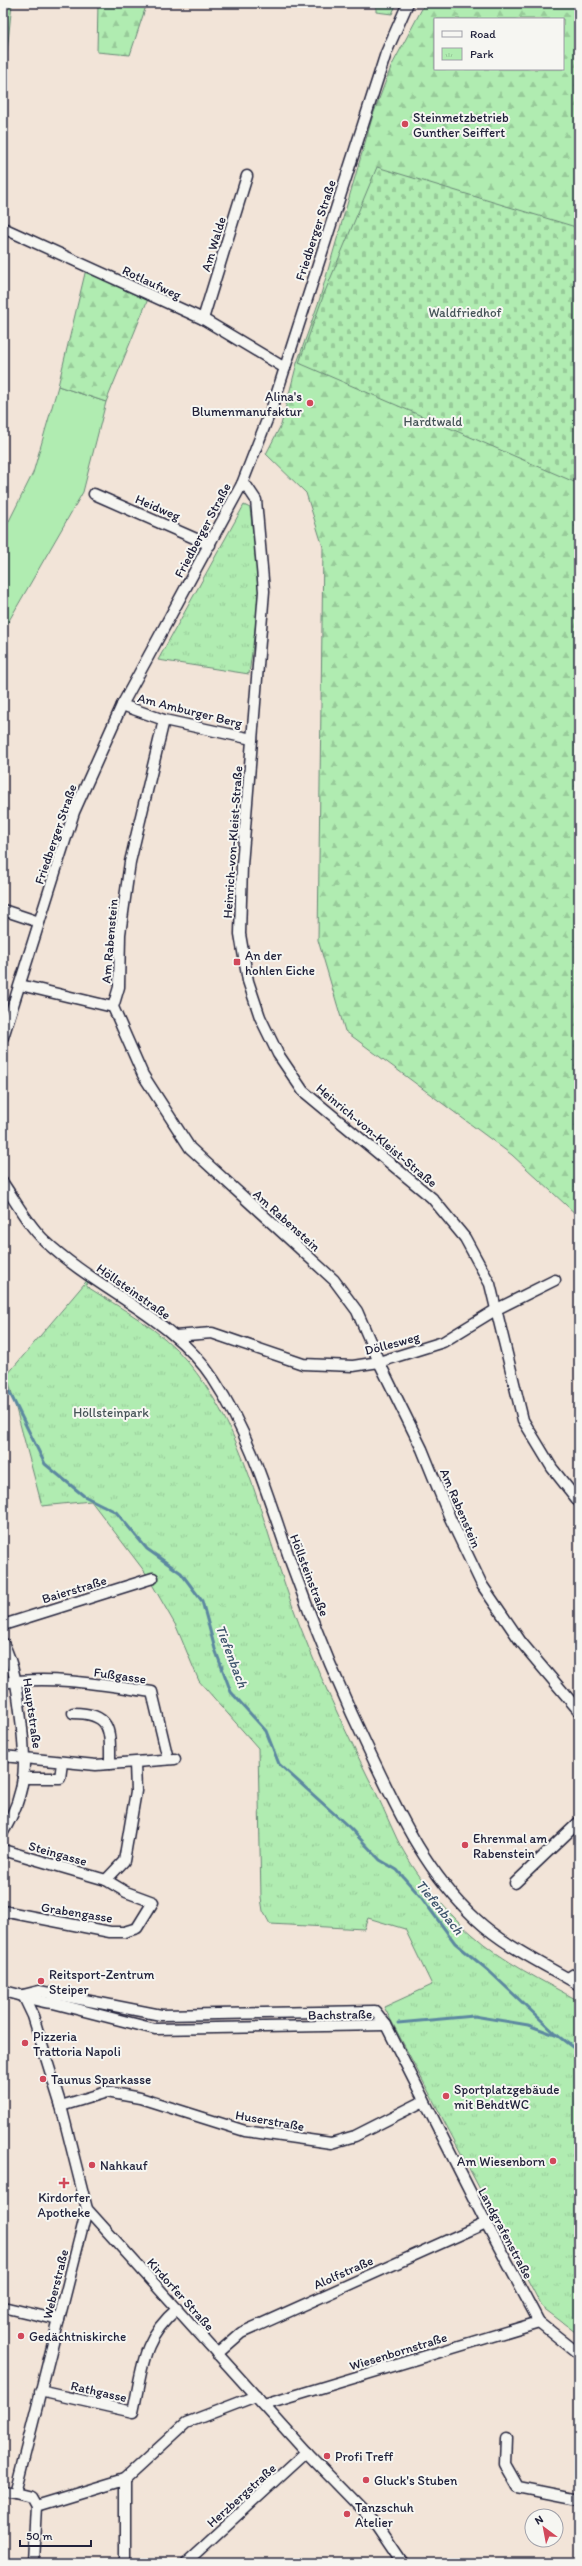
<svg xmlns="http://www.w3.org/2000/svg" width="582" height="2566" font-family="Itim,sans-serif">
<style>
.green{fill:#b0ecb1;stroke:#698776}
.forest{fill:url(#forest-firs);stroke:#698776;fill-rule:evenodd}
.cemetery{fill:url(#cemetery-stones);stroke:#698776}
.park{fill:url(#park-tufts);stroke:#698776}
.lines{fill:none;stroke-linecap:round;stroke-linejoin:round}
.stream{stroke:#5c88a0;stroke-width:3}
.minor-casing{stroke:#22223b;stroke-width:13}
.minor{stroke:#f6f6f2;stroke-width:10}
.poi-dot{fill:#d1495b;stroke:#f6f6f2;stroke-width:1.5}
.labels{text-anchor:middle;stroke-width:4;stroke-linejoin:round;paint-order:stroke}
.poi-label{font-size:13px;fill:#22223b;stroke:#f6f6f2;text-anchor:start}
.street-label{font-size:13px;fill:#22223b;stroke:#f6f6f2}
.park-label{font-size:13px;fill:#465458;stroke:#f6f6f2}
.water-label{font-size:14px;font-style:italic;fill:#3f556d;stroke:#f6f6f2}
</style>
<defs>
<pattern id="forest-firs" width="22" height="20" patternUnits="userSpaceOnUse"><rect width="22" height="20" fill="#b0ecb1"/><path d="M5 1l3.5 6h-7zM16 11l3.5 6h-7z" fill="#97ca99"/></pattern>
<pattern id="cemetery-stones" width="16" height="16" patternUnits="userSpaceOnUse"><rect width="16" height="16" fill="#b0ecb1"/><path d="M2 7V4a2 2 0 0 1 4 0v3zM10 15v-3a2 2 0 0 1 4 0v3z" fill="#97ca99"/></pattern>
<pattern id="park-tufts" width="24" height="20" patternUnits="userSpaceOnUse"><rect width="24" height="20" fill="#b0ecb1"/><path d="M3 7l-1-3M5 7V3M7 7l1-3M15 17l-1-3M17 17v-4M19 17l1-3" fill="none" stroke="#97ca99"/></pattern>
</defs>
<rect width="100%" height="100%" fill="#f2e4d8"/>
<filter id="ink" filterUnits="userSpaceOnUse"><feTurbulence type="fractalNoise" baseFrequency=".025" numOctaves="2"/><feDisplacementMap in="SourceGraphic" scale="8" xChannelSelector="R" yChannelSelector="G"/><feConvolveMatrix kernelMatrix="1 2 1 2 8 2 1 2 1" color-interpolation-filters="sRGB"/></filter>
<g filter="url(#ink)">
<path class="green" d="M58,386L106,402L83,492L3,631V533L33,473Z"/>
<g class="forest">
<path d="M3,3H12L7,52L3,53Z"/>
<path d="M98,3H147L130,55L97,52Z"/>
<path d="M376,3H397L392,14L376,12Z"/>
<path d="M425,3H579V1217L512,1155L345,1031L318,940L323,547L306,493L266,454L281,425L297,363L319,301L373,115L391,67ZM435,19H563V69H435Z"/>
<path d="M86,269L148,299L106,402L58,386Z"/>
</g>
<path class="cemetery" d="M377,167L579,228V484L299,363L324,294Z"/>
<g class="park">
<path d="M244,505L250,508L260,593L249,674L158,660Z"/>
<path d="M90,1277L86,1286C120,1308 161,1329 187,1361C238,1421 256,1497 280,1570C303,1641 335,1710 368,1777C379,1797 387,1818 397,1839C414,1873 443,1909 472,1934C503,1962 543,1981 579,2001V2335L542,2307L384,2007L432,1985L405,1929L368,1918L364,1929L270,1924L263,1911L261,1898L258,1748L199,1681L176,1626L145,1572L91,1501L42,1506L7,1375Z"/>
</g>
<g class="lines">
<g class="stream">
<path d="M3,1379L45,1464L84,1496L116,1512L147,1549L181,1573L202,1601L215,1649L231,1692L266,1731L279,1764L350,1828L380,1860L397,1870L421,1897L455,1943L489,1971L558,2036"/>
<path d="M398,2023L474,2016L528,2025L558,2036L579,2052"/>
</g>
<g class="minor-casing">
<g id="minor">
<path d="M3,228L203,319L285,368"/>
<path d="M203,319L247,176"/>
<path d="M242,484L248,488L256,500L264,591L242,865L240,934L248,981L260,1017L278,1054L303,1091L432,1198L465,1238L490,1284L523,1420L552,1468L579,1502"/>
<path d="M94,494L210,545"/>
<path d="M122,705L164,720L252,739"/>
<path d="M164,720L130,862L120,934L119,987L113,1007L143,1075L190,1148L334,1280L357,1311L379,1362L422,1449L450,1518L482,1585L521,1642L579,1711"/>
<path d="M3,910L39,922"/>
<path d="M20,985L113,1007"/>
<path d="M3,1037L74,812L122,705L242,484L274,402L386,53L408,3"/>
<path d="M3,1183C16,1202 28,1225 45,1241C98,1291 173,1317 214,1380C251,1436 269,1500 291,1563C315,1630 343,1697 374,1761C402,1820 428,1874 476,1919C506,1947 544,1964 579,1985"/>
<path d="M175,1336L212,1333L303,1364L353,1366L379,1362L443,1342L497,1309L555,1280"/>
<path d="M3,1625L153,1578"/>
<path d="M3,1643C14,1665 17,1687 20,1711C26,1758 29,1790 3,1832"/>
<path d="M3,1683C51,1675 104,1685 152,1692L168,1759"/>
<path d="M73,1713C113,1713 110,1732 110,1764"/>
<path d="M3,1756L96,1765L175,1759"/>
<path d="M23,1778H60L62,1763"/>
<path d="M3,1850L106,1880L126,1892L153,1902L137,1928L124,1932H110L3,1911"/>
<path d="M106,1880L124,1861L136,1791L135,1763"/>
<path d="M515,1883L579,1822"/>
<path d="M568,1978L579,1971"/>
<path d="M3,1991C21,1994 35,2002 53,2003L155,2029L386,2025"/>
<path d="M23,1995L39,1991L161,2015L375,2011L386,2025L486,2223L539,2322L579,2354"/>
<path d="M23,1995L33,2016L61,2106L87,2209L306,2452L378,2526L403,2563"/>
<path d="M61,2106L107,2092L140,2098L245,2131L331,2143L355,2136L424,2101"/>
<path d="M3,2307L59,2320"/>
<path d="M217,2354L241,2333L486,2223"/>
<path d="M40,2391L133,2412C143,2368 141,2340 177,2309"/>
<path d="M264,2405L539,2322"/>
<path d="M506,2439L505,2464L518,2487L579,2499"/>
<path d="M125,2479V2563"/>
<path d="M3,2491L15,2493"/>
<path d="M36,2506L125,2479L186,2423L256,2396"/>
<path d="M33,2563L36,2506L31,2497L15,2493L87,2209"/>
<path d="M185,2563L306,2452"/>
</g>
</g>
<use href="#minor" class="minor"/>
</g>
</g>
<g class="poi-dot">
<circle cx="405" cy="124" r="4"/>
<circle cx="310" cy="403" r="4"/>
<rect x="233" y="958" width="8" height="8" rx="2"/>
<circle cx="465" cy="1845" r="4"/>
<circle cx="41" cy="1981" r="4"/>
<circle cx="25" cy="2043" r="4"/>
<circle cx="43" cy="2079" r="4"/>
<circle cx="446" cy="2096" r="4"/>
<circle cx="553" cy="2161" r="4"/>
<circle cx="92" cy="2165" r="4"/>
<path d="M62 2177h4v4h4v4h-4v4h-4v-4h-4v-4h4z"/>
<circle cx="21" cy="2336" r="4"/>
<circle cx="327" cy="2456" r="4"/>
<circle cx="366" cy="2480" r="4"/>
<circle cx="347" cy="2514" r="4"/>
</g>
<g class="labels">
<g class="poi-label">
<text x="413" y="122">Steinmetzbetrieb<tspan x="413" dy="15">Gunther Seiffert</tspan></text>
<text x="302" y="401" text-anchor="end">Alina's<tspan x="302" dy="15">Blumenmanufaktur</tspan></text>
<text x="245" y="960">An der<tspan x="245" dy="15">hohlen Eiche</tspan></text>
<text x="473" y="1843">Ehrenmal am<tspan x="473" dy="15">Rabenstein</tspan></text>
<text x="49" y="1979">Reitsport-Zentrum<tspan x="49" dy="15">Steiper</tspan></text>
<text x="33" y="2041">Pizzeria<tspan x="33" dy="15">Trattoria Napoli</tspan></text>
<text x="51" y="2084">Taunus Sparkasse</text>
<text x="454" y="2094">Sportplatzgebäude<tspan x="454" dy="15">mit BehdtWC</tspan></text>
<text x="545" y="2166" text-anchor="end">Am Wiesenborn</text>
<text x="100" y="2170">Nahkauf</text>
<text x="64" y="2202" text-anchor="middle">Kirdorfer<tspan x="64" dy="15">Apotheke</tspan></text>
<text x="29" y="2341">Gedächtniskirche</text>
<text x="335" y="2461">Profi Treff</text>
<text x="374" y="2485">Gluck's Stuben</text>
<text x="355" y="2512">Tanzschuh<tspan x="355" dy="15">Atelier</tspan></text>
</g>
<g class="street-label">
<text transform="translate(315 230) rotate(-72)" y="5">Friedberger Straße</text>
<text transform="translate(213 244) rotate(-73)" y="5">Am Walde</text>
<text transform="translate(152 282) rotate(25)" y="5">Rotlaufweg</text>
<text transform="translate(158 507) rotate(23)" y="5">Heidweg</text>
<text transform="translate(202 530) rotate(-62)" y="5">Friedberger Straße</text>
<text transform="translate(190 710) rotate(14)" y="5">Am Amburger Berg</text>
<text transform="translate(55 834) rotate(-71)" y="5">Friedberger Straße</text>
<text transform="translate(232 842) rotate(-86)" y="5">Heinrich-von-Kleist-Straße</text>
<text transform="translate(109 941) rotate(-85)" y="5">Am Rabenstein</text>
<text transform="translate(377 1135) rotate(40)" y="5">Heinrich-von-Kleist-Straße</text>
<text transform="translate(287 1220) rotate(42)" y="5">Am Rabenstein</text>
<text transform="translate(134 1291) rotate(35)" y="5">Höllsteinstraße</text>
<text transform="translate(392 1343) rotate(-15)" y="5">Döllesweg</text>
<text transform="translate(461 1508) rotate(67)" y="5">Am Rabenstein</text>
<text transform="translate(310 1575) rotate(69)" y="5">Höllsteinstraße</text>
<text transform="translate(74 1589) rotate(-17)" y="5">Baierstraße</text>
<text transform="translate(120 1675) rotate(8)" y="5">Fußgasse</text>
<text transform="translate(33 1713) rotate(82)" y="5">Hauptstraße</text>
<text transform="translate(58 1853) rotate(16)" y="5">Steingasse</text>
<text transform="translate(77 1912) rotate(9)" y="5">Grabengasse</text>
<text transform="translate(340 2014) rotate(-1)" y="5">Bachstraße</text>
<text transform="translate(270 2120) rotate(10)" y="5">Huserstraße</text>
<text transform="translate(506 2233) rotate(62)" y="5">Landgrafenstraße</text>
<text transform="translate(343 2272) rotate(-24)" y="5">Alolfstraße</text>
<text transform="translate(55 2284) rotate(-76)" y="5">Weberstraße</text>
<text transform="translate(181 2294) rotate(48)" y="5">Kirdorfer Straße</text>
<text transform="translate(398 2351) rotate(-17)" y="5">Wiesenbornstraße</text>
<text transform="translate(99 2391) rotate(13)" y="5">Rathgasse</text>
<text transform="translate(241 2495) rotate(-42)" y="5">Herzbergstraße</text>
</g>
<g class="park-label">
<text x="465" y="317">Waldfriedhof</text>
<text x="433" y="426">Hardtwald</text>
<text x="111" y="1417">Höllsteinpark</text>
</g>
<g class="water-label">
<text transform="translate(232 1656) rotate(69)" y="5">Tiefenbach</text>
<text transform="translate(440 1907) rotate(51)" y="5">Tiefenbach</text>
</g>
</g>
<rect width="582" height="2566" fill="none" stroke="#f6f6f2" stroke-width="16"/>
<rect x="8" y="8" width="566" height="2550" fill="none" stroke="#22223b" stroke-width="1.5" filter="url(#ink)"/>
<rect x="434" y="18" width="130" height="52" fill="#f6f6f2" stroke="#a1a1a9"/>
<rect x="442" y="31" width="20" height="6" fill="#f6f6f2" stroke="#a1a1a9"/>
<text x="470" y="38" font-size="12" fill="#22223b">Road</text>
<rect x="442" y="48" width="20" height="12" fill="url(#park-tufts)" stroke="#a1a1a9"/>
<text x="470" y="58" font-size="12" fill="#22223b">Park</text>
<g transform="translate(544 2528) rotate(328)"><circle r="19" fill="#f6f6f2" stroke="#a1a1a9"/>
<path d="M0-3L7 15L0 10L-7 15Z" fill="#d1495b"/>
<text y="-6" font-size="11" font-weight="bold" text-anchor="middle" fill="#22223b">N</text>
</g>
<path d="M20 2540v6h71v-6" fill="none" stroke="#22223b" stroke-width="2"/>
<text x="26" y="2540" font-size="12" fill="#22223b" stroke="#f6f6f2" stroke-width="3" paint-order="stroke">50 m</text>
</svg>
